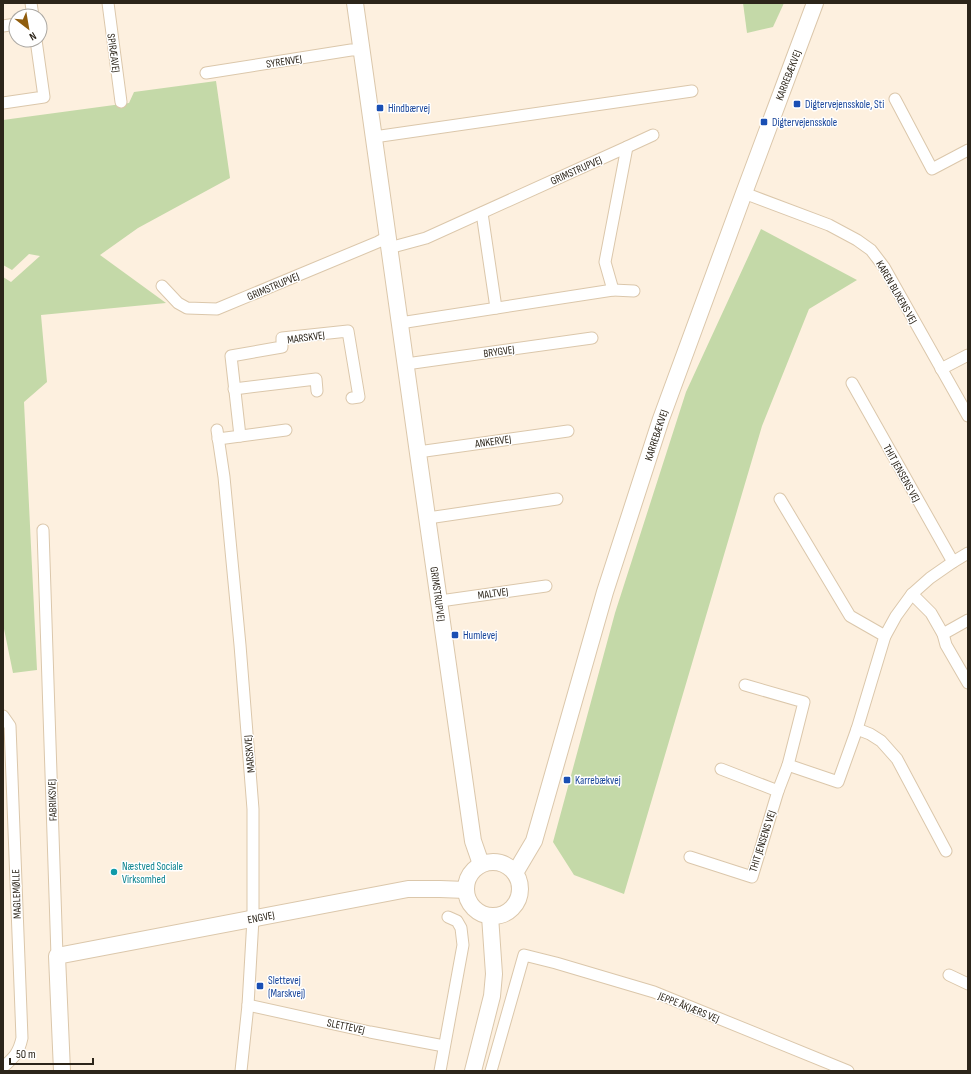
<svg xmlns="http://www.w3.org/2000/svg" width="971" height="1074" font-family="'Sofia Sans Condensed',sans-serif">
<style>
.green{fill:#c4d9a8}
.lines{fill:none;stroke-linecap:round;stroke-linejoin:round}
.street-casing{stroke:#dbc7ab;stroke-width:13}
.secondary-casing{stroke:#dbc7ab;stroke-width:18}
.street{stroke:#fff;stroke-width:11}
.secondary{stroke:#fff;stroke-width:16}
.transit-dot{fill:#1a4fb4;stroke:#fff;stroke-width:1.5}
.culture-dot{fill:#0f9aa8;stroke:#fff;stroke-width:1.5}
.labels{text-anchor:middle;stroke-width:3;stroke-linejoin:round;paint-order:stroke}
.street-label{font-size:11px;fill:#2c251a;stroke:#fff}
.transit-label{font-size:11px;fill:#164399;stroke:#fff;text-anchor:start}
.culture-label{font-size:11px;fill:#0d838f;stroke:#fff;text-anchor:start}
</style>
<rect width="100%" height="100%" fill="#fdf0df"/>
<g class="green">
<path d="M743,3H784L773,27L747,33Z"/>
<path d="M216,81L230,178L138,228L100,255L166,303L41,315L47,382L24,402L37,670L13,673L3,624V277L11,282L40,256L29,254L12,270L3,265V120L129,103L134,92Z"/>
<path d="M761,229L857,280L809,309L762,426L624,894L574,875L553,842L615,613L686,392Z"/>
</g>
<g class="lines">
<g class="street-casing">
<g id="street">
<path d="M31,3L33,16"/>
<path d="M108,3L121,102"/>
<path d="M3,26L16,24"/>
<path d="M206,73L351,50H361"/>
<path d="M895,99L932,169L968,150"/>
<path d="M3,103L44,97L36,40"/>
<path d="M374,137L692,91"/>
<path d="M627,147L653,135"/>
<path d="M744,193L829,225L857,240L871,250L884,267L968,416"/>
<path d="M482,213L496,308"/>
<path d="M389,248L426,238L627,147L605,262L613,290L400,323"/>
<path d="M162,286L178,303L187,308L217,309L378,242L387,237"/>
<path d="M613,290L634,291"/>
<path d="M406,364L592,338"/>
<path d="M941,369L968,355"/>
<path d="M852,383L953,562"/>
<path d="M234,389L316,379L317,391"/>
<path d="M217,430L224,477L240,645L253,809V919L248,1005L241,1071"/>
<path d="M240,436L231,356L282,347V338L348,331L359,397L352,398"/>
<path d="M218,439L286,430"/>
<path d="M418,452L568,431"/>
<path d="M780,499L850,616L885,636"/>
<path d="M428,518L557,499"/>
<path d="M43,530L57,956"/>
<path d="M912,594L931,613L943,634L946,645L968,683"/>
<path d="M440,601L546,586"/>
<path d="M943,634L968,620"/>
<path d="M745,685L804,702L788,765"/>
<path d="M3,716L10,726L22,1038C19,1052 14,1058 3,1067"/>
<path d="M857,729L870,734L881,741L897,759L946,851"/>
<path d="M721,769L778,791"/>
<path d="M690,857L752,877L778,791L788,765L838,782L857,729L885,636L896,616L912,594L930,578L953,562L968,553"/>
<path d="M949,975L968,984"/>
<path d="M248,1005L370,1032L444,1046"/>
<path d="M440,1071L463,945L461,928L457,921L448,917"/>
<path d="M491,1071L524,955L556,963L654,992L848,1071"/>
</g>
</g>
<g class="secondary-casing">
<g id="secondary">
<path d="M355,3C394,282 433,562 473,841L481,864"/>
<circle cx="493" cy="889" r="27"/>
<path d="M515,873L534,841L605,592L661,419L744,193L815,3"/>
<path d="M62,1071L57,956L408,889H440L466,890"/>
<path d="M473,1071L492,996L494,974L490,916"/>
</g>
</g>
<use href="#street" class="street"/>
<use href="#secondary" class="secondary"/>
</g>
<g class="transit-dot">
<rect x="793" y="100" width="8" height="8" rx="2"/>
<rect x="376" y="104" width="8" height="8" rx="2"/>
<rect x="760" y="118" width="8" height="8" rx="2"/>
<rect x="451" y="631" width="8" height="8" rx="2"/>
<rect x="563" y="776" width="8" height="8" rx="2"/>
<rect x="256" y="982" width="8" height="8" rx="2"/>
</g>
<circle class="culture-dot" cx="114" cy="872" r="4"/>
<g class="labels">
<g class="street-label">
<text transform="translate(114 53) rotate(82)" y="4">SPIRÆAVEJ</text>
<text transform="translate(284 61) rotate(-9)" y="4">SYRENVEJ</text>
<text transform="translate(788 75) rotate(-69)" y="4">KARREBÆKVEJ</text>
<text transform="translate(576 170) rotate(-24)" y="4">GRIMSTRUPVEJ</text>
<text transform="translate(273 286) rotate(-23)" y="4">GRIMSTRUPVEJ</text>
<text transform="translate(897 292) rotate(60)" y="4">KAREN BLIXENS VEJ</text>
<text transform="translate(306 337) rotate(-8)" y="4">MARSKVEJ</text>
<text transform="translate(499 351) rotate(-8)" y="4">BRYGVEJ</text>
<text transform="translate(656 435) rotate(-72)" y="4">KARREBÆKVEJ</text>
<text transform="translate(493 441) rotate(-8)" y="4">ANKERVEJ</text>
<text transform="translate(902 473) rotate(61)" y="4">THIT JENSENS VEJ</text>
<text transform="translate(493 593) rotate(-8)" y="4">MALTVEJ</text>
<text transform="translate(438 594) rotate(82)" y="4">GRIMSTRUPVEJ</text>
<text transform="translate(249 754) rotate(-95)" y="4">MARSKVEJ</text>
<text transform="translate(52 800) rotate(-92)" y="4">FABRIKSVEJ</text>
<text transform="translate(762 841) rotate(-72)" y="4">THIT JENSENS VEJ</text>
<text transform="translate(16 894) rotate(-92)" y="4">MAGLEMØLLE</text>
<text transform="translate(261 917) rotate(-11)" y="4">ENGVEJ</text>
<text transform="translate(689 1007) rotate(22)" y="4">JEPPE ÅKJÆRS VEJ</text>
<text transform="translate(346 1026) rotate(12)" y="4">SLETTEVEJ</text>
</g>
<g class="transit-label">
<text x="805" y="108">Digtervejensskole, Sti</text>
<text x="388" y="112">Hindbærvej</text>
<text x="772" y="126">Digtervejensskole</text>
<text x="463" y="639">Humlevej</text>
<text x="575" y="784">Karrebækvej</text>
<text x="268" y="984">Slettevej<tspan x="268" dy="13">(Marskvej)</tspan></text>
</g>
<g class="culture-label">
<text x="122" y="870">Næstved Sociale<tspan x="122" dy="13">Virksomhed</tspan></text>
</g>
</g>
<rect width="971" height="1074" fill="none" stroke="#2c251a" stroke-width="8"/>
<g transform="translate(28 28) rotate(149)"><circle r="19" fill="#ffffff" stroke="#aba8a3"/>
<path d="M0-3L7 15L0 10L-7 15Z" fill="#905d0d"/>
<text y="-6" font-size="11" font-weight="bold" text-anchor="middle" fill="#2c251a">N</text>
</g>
<path d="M10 1058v6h83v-6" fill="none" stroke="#2c251a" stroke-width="2"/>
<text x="16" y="1058" font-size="12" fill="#2c251a" stroke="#ffffff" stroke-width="3" paint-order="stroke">50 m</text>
</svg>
